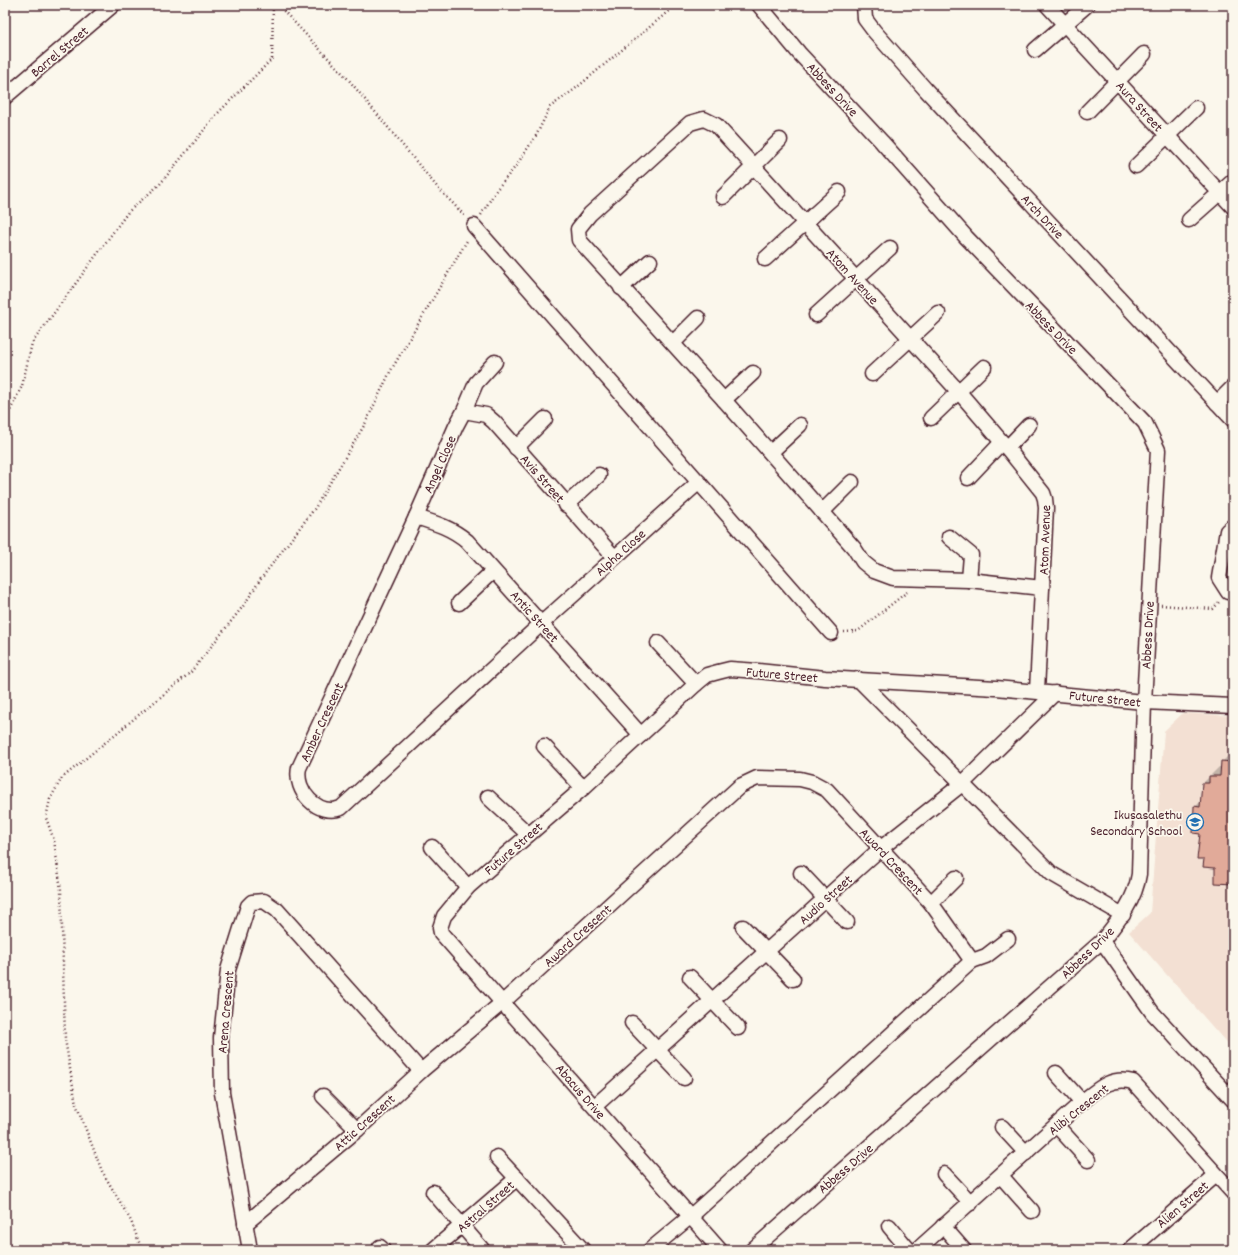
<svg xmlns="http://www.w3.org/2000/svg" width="1238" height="1255" font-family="Dekko,sans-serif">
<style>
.built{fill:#f3e0d3}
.shadow{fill:#0003}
.building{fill:#e1aa99;stroke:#4a1f2b}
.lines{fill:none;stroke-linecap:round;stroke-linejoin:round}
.minor-casing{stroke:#4a1f2b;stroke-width:17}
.path{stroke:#4a1f2b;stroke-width:2.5;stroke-dasharray:1 3;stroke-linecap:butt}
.minor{stroke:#fbf7ec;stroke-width:14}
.labels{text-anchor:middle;stroke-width:3.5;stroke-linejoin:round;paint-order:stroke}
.street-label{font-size:14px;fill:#4a1f2b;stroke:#fbf7ec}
.poi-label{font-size:14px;fill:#4a1f2b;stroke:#fbf7ec;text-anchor:end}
</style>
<rect width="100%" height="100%" fill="#fbf7ec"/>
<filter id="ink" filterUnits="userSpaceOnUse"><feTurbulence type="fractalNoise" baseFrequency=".025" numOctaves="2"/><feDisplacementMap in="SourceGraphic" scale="8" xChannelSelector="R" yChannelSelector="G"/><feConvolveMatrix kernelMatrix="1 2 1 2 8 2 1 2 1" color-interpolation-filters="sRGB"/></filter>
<g filter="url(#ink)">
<path class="built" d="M1183,713L1233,716V1050L1129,932L1150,913L1164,731Z"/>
<path class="shadow" d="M1231,753H1233V883L1205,857L1195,807L1202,800L1203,783L1219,767H1222V762Z"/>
<path class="building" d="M1221,761L1233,762V884L1215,883V868L1203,867L1204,859H1197L1200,834L1193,833L1194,806L1200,807L1202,783H1209V776H1220Z"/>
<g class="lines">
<g class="minor-casing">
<g id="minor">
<path d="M864,5L865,19L874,31L926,90L1233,420"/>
<path d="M1047,5L1233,207"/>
<path d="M1035,50L1087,5"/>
<path d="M5,97L113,5"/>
<path d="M1087,112L1144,54"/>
<path d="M704,119L716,125L959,392L1007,448L1043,493L1045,499L1046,508L1042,588L969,580L893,578L874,571L863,562L854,548L724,400L579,240L578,229L590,214L690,123Z"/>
<path d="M1136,166L1196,108"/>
<path d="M723,197L780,140"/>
<path d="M1189,220L1233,181"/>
<path d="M474,226L831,633"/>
<path d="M765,259L839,192"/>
<path d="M621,288L650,261"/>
<path d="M816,315L890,248"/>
<path d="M673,343L698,318"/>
<path d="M495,362L476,383L464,411L456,426L416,517L299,768C294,791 318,817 341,808L542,623L699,482"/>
<path d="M872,374L938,313"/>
<path d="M724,400L753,373"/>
<path d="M1217,403L1233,387"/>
<path d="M464,411L486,415L494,422L614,557"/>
<path d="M931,418L984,367"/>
<path d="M516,448L545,419"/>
<path d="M1007,448L1029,425"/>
<path d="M771,452L800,425"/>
<path d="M968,478L1002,442"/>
<path d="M566,505L599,475"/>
<path d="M822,512L852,482"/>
<path d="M416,517C435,523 452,528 467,541L641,735"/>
<path d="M1233,526L1227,531L1219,578L1228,592H1233"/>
<path d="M949,537L971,555L969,580"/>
<path d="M459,603L493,571"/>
<path d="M658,643L696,684"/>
<path d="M858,679L1052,874L1123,915"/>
<path d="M1037,691L1042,588"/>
<path d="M544,746L583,788"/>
<path d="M488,797L528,834"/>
<path d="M432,847L468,887"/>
<path d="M801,873L847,922"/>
<path d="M931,903L956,878"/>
<path d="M743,927L793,979"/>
<path d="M1102,941L1152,1012L1233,1100"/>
<path d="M972,961L986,956L1008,939"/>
<path d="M690,977L738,1028"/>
<path d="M632,1023L684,1078"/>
<path d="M1056,1073L1082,1102"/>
<path d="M323,1096L357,1130"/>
<path d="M595,1106L880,849L962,784L1055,693"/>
<path d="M1057,1126L1088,1160"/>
<path d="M1002,1127L1026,1153"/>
<path d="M497,1157L583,1250"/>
<path d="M944,1174L971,1203"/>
<path d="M1001,1176L1032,1211"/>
<path d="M433,1192L482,1249"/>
<path d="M245,1224L357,1130L421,1071L503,1002L740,786L757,778L800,779L812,782L827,790L931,903L972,961L691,1216L650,1250"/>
<path d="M889,1226L909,1250"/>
<path d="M943,1226L964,1250"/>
<path d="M380,1247L383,1250"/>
<path d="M250,1250L222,1093L221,1038L228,970L248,906L252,902L264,901L277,910L421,1071"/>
<path d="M433,1250L517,1178"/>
<path d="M720,1250L441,933L440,928L444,916L468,887L583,788L696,684L707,675L718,672L730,669L758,671L825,678L996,688L1144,702L1233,706"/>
<path d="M752,1250L1102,941C1119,920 1135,901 1139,874L1144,702L1158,450L1145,423L966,237L882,142L799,53L759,5"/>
<path d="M917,1250L1082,1102C1098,1089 1111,1076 1133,1082L1233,1193"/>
<path d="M1130,1250L1216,1175"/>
</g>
</g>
<g class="path">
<path d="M278,5L348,79L438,188L466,217"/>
<path d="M481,215L497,189L516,166L537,134L550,107L575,89L676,5"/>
<path d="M5,421L22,386L32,343L128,212L160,184L218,113L272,59L273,5"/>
<path d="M1161,605L1213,609L1219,602"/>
<path d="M844,632L858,631L907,592"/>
<path d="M142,1250L131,1221L102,1171L76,1104L65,1039L61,890L54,840L46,818L50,799L62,778L191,672L244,605L260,580L315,508L365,424L390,372L468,239"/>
</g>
<use href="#minor" class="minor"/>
</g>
</g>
<defs>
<g id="school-ring" transform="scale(0.9)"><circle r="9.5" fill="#fbf7ec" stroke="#1f6fb2" stroke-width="1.5"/><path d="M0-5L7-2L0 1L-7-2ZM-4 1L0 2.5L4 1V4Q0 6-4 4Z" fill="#1f6fb2"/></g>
</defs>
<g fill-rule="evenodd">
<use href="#school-ring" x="1195" y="822"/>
</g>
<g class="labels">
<g class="street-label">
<text transform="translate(59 51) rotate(-40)" y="5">Barrel Street</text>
<text transform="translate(833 89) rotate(47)" y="5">Abbess Drive</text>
<text transform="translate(1140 106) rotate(48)" y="5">Aura Street</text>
<text transform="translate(1043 216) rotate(47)" y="5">Arch Drive</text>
<text transform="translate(853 276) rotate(48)" y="5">Atom Avenue</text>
<text transform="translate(1052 327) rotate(46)" y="5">Abbess Drive</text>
<text transform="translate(439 464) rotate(-66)" y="5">Angel Close</text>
<text transform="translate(543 478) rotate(49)" y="5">Avis Street</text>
<text transform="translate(1044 540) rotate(-88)" y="5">Atom Avenue</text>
<text transform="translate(620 552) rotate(-42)" y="5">Alpha Close</text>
<text transform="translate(535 616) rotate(48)" y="5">Antic Street</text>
<text transform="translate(1147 635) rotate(-87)" y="5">Abbess Drive</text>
<text transform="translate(782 674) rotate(5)" y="5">Future Street</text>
<text transform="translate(1105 698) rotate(6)" y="5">Future Street</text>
<text transform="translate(321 722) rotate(-65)" y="5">Amber Crescent</text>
<text transform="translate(513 848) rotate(-41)" y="5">Future Street</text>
<text transform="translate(892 861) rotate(47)" y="5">Award Crescent</text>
<text transform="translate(825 899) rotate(-42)" y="5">Audio Street</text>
<text transform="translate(577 935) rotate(-42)" y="5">Award Crescent</text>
<text transform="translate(1087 952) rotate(-44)" y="5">Abbess Drive</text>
<text transform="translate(225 1012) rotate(-85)" y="5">Arena Crescent</text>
<text transform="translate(581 1091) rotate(49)" y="5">Abacus Drive</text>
<text transform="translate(1078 1109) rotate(-39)" y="5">Alibi Crescent</text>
<text transform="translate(364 1122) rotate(-42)" y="5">Attic Crescent</text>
<text transform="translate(845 1168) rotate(-41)" y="5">Abbess Drive</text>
<text transform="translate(1182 1204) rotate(-41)" y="5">Alien Street</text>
<text transform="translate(485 1206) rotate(-41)" y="5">Astral Street</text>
</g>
<g class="poi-label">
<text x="1182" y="819">Ikusasalethu<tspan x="1182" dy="16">Secondary School</tspan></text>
</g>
</g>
<rect width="1238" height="1255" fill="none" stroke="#fbf7ec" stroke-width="20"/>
<rect x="10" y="10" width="1218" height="1235" fill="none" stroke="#4a1f2b" stroke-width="1.5" filter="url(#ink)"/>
</svg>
